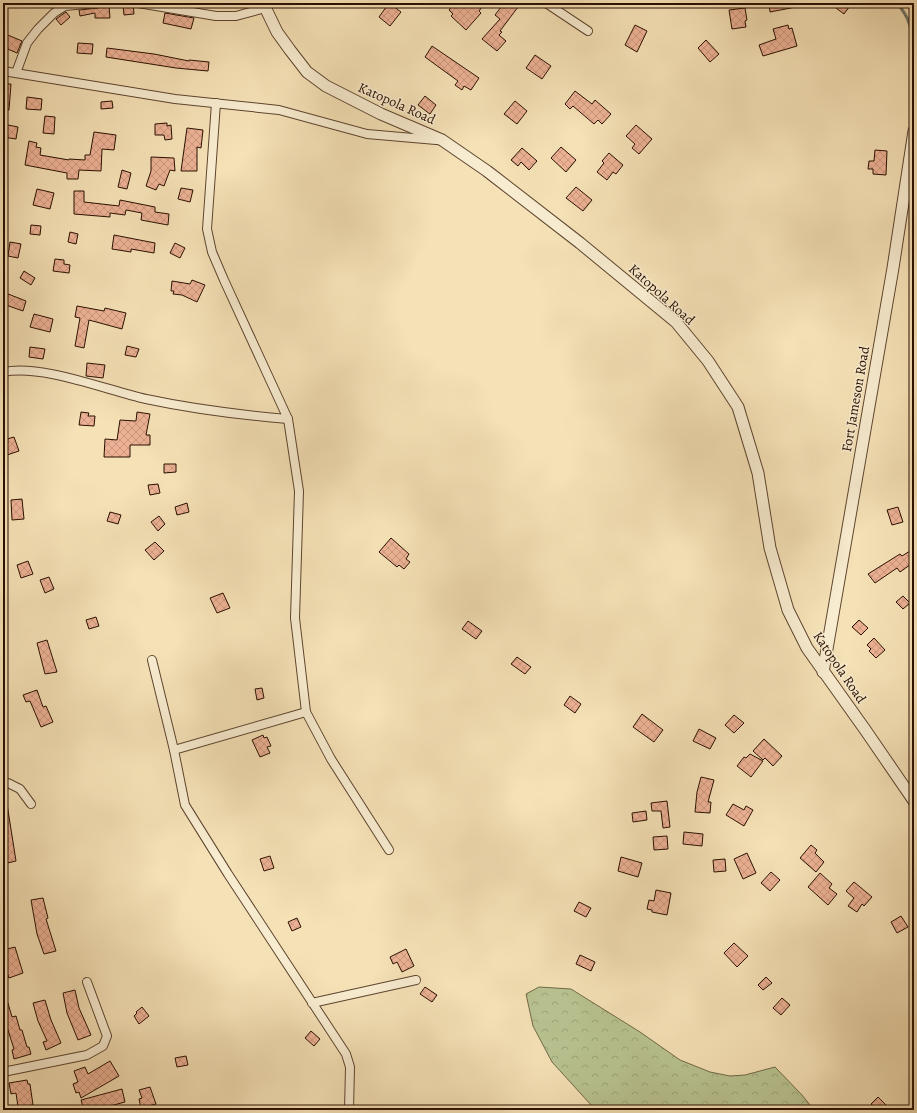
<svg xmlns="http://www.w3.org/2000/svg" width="917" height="1113" font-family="Alegreya,serif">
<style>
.forest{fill:url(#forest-crowns);stroke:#716948}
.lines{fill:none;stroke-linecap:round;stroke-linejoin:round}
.stream{stroke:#70776d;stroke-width:3}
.building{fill:url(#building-cross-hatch);stroke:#2a0f00}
.minor-casing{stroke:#5d442e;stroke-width:10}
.tertiary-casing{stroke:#5d442e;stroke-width:13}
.minor{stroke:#f8ecd0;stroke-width:8}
.tertiary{stroke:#f8ecd0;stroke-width:11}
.labels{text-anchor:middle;stroke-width:3;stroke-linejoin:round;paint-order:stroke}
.street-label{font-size:14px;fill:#2a0f00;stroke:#f8ecd0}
</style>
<defs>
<pattern id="forest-crowns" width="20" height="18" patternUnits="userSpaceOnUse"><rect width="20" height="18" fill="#b8c391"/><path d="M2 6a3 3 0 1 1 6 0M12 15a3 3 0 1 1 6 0" fill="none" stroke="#9ea67b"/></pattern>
<pattern id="building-cross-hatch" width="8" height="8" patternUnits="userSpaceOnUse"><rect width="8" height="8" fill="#edb295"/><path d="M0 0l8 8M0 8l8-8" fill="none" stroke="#cb987f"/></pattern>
</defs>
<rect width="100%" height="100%" fill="#f5e1b6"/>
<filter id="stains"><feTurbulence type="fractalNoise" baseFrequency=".005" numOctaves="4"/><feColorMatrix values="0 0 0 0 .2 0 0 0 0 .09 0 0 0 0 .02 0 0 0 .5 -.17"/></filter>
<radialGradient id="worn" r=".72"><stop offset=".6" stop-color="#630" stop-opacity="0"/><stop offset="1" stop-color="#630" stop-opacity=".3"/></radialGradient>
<path class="forest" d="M539,987L571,989L640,1032L680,1060L710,1072L730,1076L745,1075L775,1067L802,1095L814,1110H592V1106L552,1062L533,1026L526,994Z"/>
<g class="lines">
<path class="stream" d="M897,3C902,9 907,16 909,23C911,28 912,34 914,39"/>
</g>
<g class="building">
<path d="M389,3L401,12L390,26L379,17Z"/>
<path d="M455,3H485L479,11L481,13L466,30L451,16L453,14L449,10Z"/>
<path d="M504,3H521L500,31L502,32L499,35L506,41L497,51L482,39L500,19L495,15Z"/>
<path d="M769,3H796V7L770,12Z"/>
<path d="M839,3H852L844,14L836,8Z"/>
<path d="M133,4L134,14L124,15L123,5Z"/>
<path d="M101,6H109L110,18H95V13L80,16L79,10L98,8Z"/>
<path d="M745,8L747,20L745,21L746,27L732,29L729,10Z"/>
<path d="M66,12L70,17L61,25L56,19Z"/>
<path d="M165,13L194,18L191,29L163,23Z"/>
<path d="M635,25L647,31L637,52L625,45Z"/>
<path d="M788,25L789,29L792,28L797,46L763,56L759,45L776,39L773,29Z"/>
<path d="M3,33L22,41L17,53L3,47Z"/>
<path d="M706,40L719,54L710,62L698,48Z"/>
<path d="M78,43L93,44L92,54L77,53Z"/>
<path d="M432,46L479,78L471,90L464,86L462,90L455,85L458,81L425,57Z"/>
<path d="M107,48L154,54L189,61V60L209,62L208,71L176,68L106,57Z"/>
<path d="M535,55L551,66L542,79L526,68Z"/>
<path d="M3,84H11L9,110H3Z"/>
<path d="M575,91L592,104L595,100L611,114L602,124L598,120L594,124L573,106L570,109L565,104Z"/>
<path d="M425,96L436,105L430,114L418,105Z"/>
<path d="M27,97L42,99L41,110L26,109Z"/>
<path d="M112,101L113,108L101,109V102Z"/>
<path d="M515,101L527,111L517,124L504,114Z"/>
<path d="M45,116L55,117L54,134L43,133Z"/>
<path d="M167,123V126L171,125L172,139L165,140L164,135H155V124Z"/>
<path d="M3,124L18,127L16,139L3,137Z"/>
<path d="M636,125L652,139L639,154L632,148L635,144L626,136Z"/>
<path d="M187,128L203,130L201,148L197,147V171H181Z"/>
<path d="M94,132L116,135L114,150L102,149L101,171L79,170L78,179H67V173L25,165L29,141L37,143L36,147L41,148L40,155L69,160V159L85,160V155H90Z"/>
<path d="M561,147L576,160L566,172L551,158Z"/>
<path d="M522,148L537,161L529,170L521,162L518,166L511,160Z"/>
<path d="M875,150L887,151L886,175L873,174V169H868L869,161H874Z"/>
<path d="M609,153L623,165L616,174L613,172L607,180L597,172L604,163L602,161Z"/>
<path d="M151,157L174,158L175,171L170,170L164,186L159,184L156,190L146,186L151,171Z"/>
<path d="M122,170L131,173L127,189L118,187Z"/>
<path d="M576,187L592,200L583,211L566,198Z"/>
<path d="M181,188L193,190L190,202L178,199Z"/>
<path d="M37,189L54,193L50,209L33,205Z"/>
<path d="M74,191H84V202L119,206L120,200L155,207V212L169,214L168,225L141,220L142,213L126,210L125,215L110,213V217L74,214Z"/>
<path d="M31,225L41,226L40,235L30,234Z"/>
<path d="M70,232L78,234L76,244L68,242Z"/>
<path d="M114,235L155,243L154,253L131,249V252L112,249Z"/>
<path d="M10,242L21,244L18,258L8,256Z"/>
<path d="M175,243L185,248L180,258L170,253Z"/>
<path d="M55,259L64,260V264L70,265L69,273L53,271Z"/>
<path d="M24,271L35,278L31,285L20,278Z"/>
<path d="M192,280L205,285L197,302L182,295L173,294L174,291H171L172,281L190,284Z"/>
<path d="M3,292L26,301L23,311L3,304Z"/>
<path d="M77,306L104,311L105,308L126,313L122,329L89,320L84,348L75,346L80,318L75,317Z"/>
<path d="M34,314L53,319L50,332L30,327Z"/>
<path d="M127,346L139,349L136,357L125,355Z"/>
<path d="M30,347L45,349L43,359L29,357Z"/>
<path d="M87,363L105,365L103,378L86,376Z"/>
<path d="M81,412L89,413L88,416H95L94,426L79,425Z"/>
<path d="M137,412L150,414L146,435H150V445H130V457H104L105,439L117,440L120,420L136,421Z"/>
<path d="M14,437L19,451L4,456L3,445L8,443L7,439Z"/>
<path d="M164,464H176V472L164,473Z"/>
<path d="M158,484L160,493L150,495L148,485Z"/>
<path d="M22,499L24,519L12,520L11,500Z"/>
<path d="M187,503L189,512L177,515L175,507Z"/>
<path d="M898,507L903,522L892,525L887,510Z"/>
<path d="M110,512L121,515L118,524L107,521Z"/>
<path d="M159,516L165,524L158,531L151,522Z"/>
<path d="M391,538L409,554L406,559L410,562L404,569L399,565L397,567L379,552Z"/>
<path d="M155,542L164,551L154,560L145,550Z"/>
<path d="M910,551L914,557V562L900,572L897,568L875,583L868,574L900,554L902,556Z"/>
<path d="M28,561L33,574L21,578L17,565Z"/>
<path d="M49,577L54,589L45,593L40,580Z"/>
<path d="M223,593L230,608L217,613L210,598Z"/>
<path d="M903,596L910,603L903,609L896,602Z"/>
<path d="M96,617L99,626L89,629L86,620Z"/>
<path d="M859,620L868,628L861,635L852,627Z"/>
<path d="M468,621L482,631L476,639L462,629Z"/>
<path d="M874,638L885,650L876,658L869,651L871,649L867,645Z"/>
<path d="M47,640L57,672L45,674L37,643Z"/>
<path d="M517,657L531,667L525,674L511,664Z"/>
<path d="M262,688L264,698L257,700L255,689Z"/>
<path d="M37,690L43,707L46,706L53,722L41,727L30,701L26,702L23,695Z"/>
<path d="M570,696L581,704L575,713L564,705Z"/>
<path d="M642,714L663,730L654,742L633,727Z"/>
<path d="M734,715L744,723L734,733L725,725Z"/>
<path d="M699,729L716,738L710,749L693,741Z"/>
<path d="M263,735L264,738L267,737L271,746L267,747L270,753L260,757L252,740Z"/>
<path d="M764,739L782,756L773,766L765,758L763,760L753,751Z"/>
<path d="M750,754L763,761L751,777L737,766L744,757L746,758Z"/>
<path d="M701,777L714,780L708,802H711L710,813L695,812L697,792Z"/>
<path d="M667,801L670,827L663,828L661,811H652L651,803Z"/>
<path d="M3,804H7L16,861L3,864Z"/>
<path d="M733,804L744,810L746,806L753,810L744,826L726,815Z"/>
<path d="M646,811L647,820L633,822L632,813Z"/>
<path d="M684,832L703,834L702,846L683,844Z"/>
<path d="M667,836L668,849L654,850L653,837Z"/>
<path d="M811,845L817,850L815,853L824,862L816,872L800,858Z"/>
<path d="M747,853L756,873L743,879L734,859Z"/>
<path d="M270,856L274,868L264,871L260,859Z"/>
<path d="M621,857L642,863L638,877L618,871Z"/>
<path d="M725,859L726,871L714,872L713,860Z"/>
<path d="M771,872L780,880L770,891L761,883Z"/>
<path d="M820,873L832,884L829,888L837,894L828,905L808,887Z"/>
<path d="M854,882L872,897L864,906L862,904L857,912L848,906L854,898L846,891Z"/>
<path d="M656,890L671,893L667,915L652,912V910L647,909L649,900L654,901Z"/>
<path d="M43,898L48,918L46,919L56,951L44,954L37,934L31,900Z"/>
<path d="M579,902L591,908L586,917L574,911Z"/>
<path d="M901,916L908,927L897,933L891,922Z"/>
<path d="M297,918L301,927L292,931L288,922Z"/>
<path d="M734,943L748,956L737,967L724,953Z"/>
<path d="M15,947L23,973L9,978L3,961V950Z"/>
<path d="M406,949L414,966L402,972L397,962L393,964L390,957Z"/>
<path d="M580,955L595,962L591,971L576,964Z"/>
<path d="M766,977L772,983L763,990L758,985Z"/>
<path d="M425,987L437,995L432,1002L420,994Z"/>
<path d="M75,990L79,1008L91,1035L78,1040L67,1013L63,993Z"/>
<path d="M5,993L12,1017L16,1016L20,1030H22L27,1047H29L31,1054L14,1059L12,1050L14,1049L7,1027H5L3,1019V994Z"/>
<path d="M782,998L790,1005L781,1015L773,1008Z"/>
<path d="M45,1000L51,1020L61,1043L46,1050L43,1042L47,1041L38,1021L33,1003Z"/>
<path d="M142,1007L149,1016L139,1024L134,1016L137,1013L136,1012Z"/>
<path d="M311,1031L320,1039L314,1046L305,1038Z"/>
<path d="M186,1056L188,1065L177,1067L175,1058Z"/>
<path d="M110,1061L119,1076L81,1098L79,1092L76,1093L73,1084L78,1082L74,1071L85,1067L88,1074Z"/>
<path d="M27,1080L28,1084H30L33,1105L18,1107L16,1093L11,1094L9,1083Z"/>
<path d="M150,1087L156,1104L141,1108L139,1099L142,1098L139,1090Z"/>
<path d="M122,1089L125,1102L95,1110H84L81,1100Z"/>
<path d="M878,1097L886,1105L881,1110H877L871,1104Z"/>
</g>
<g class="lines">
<g class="minor-casing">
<g id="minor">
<path d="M138,3L216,16H236L265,8"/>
<path d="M546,3L588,31"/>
<path d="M3,71L175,99L279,110L367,134L436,140"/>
<path d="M16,73L27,43L38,29L54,13L65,6L97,3"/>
<path d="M216,103L207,229L212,252L224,280L288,419L299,491L295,618L306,712L331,759L389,850"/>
<path d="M3,372C43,364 106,390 146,399C193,409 241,415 288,419"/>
<path d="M152,660L174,750L185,805L228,874L346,1054L350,1067L349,1110"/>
<path d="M174,750L306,712"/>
<path d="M3,785L8,783L20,789L31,804"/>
<path d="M312,1003L416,980"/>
<path d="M3,1072L87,1055L103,1046L107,1036L87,982"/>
</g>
</g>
<g class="tertiary-casing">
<g id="tertiary">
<path d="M263,3L277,32L290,50L307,72L326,86L381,114L442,140L487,171L580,243L676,322L708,361L738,407L758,473L770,548L788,610L807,648L866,731L914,801"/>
<path d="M823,672L893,268L914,131"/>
</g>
</g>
<use href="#minor" class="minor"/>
<use href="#tertiary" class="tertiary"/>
</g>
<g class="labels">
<g class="street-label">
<text transform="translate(397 103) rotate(24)" y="5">Katopola Road</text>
<text transform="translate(662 294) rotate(42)" y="5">Katopola Road</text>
<text transform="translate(855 399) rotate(-80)" y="5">Fort Jameson Road</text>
<text transform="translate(840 667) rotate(56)" y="5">Katopola Road</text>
</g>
</g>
<rect width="917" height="1113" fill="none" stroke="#f5e1b6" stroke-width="16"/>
<rect x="4" y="4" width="909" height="1105" fill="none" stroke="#2a0f00" stroke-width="2"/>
<rect x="8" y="8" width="901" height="1097" fill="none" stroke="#2a0f00"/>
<rect width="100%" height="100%" filter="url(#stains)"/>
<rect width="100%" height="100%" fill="url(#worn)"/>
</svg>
